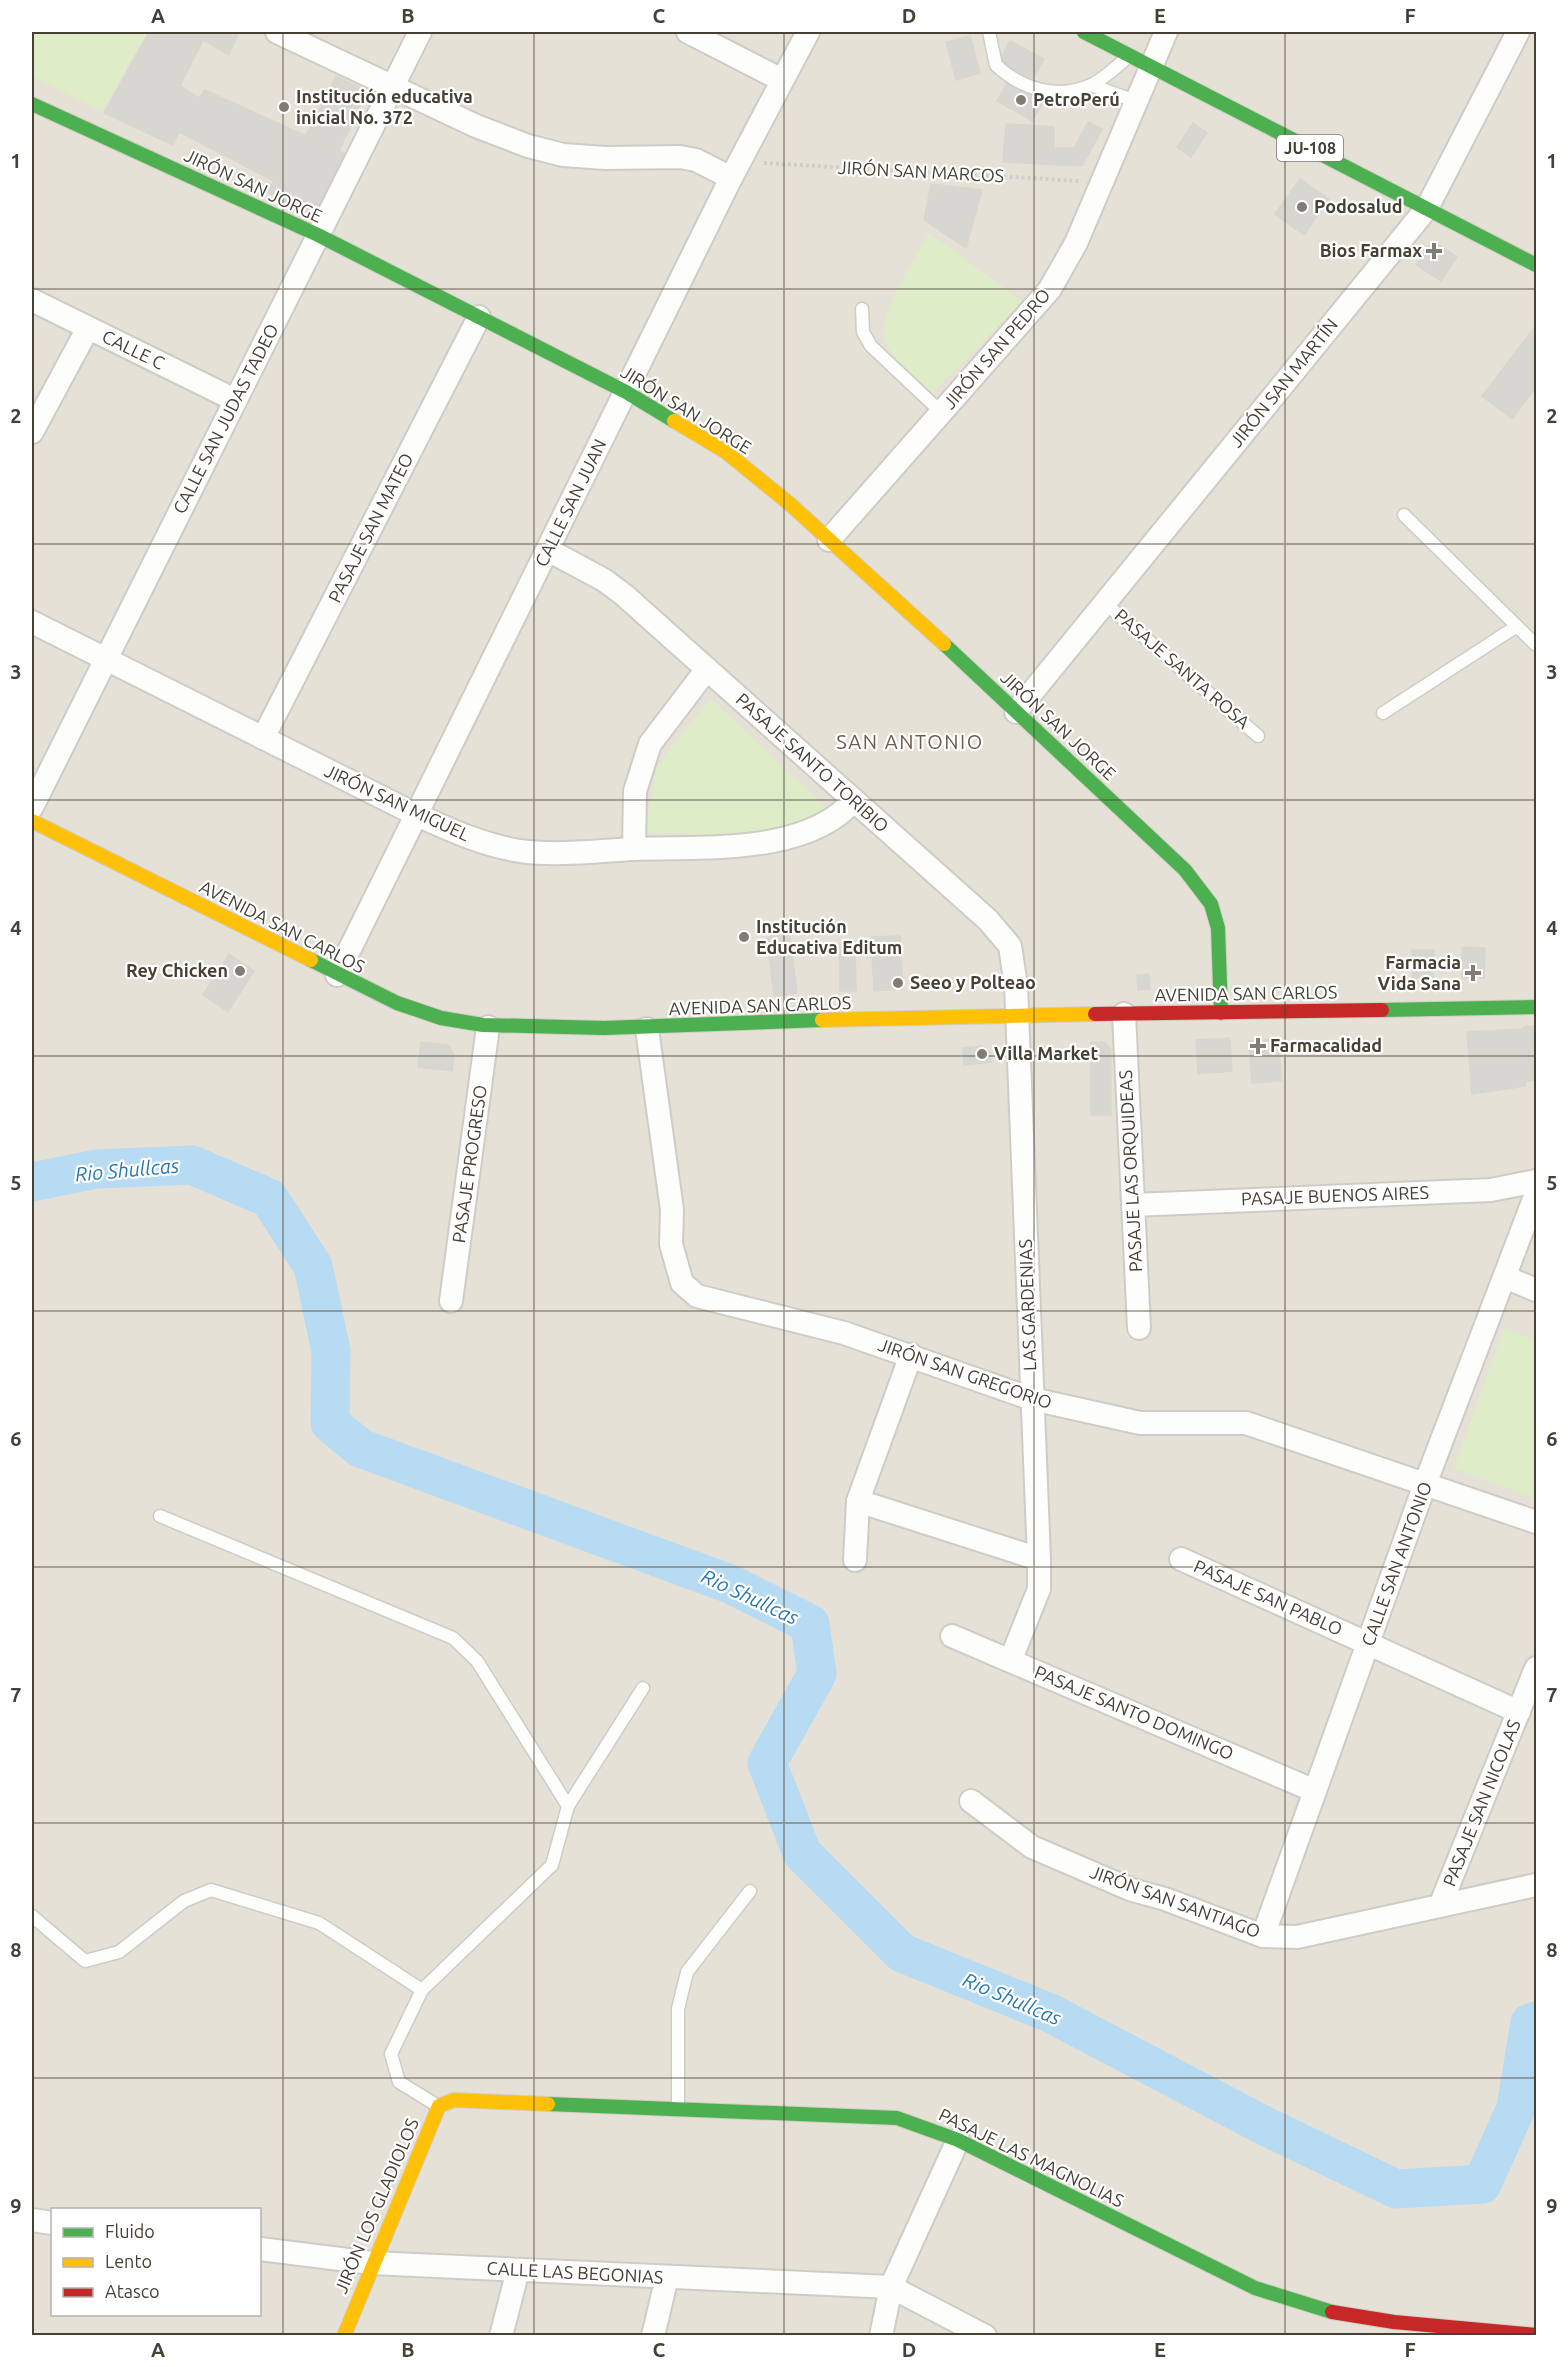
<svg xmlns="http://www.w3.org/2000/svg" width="1568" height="2367" font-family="Ubuntu,sans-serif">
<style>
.residential{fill:#e5e1d6;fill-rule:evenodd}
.green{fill:#deedc8}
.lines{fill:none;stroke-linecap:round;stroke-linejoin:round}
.river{stroke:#b7dbf2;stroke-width:39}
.building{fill:#d8d6d0;stroke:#d9d6cf;stroke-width:1.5}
.lane-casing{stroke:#ceccc7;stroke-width:15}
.street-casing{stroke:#ceccc7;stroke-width:26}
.fast-casing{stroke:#d1cec1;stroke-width:16}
.slow-casing{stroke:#d1cec1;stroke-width:16}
.jam-casing{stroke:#d1cec1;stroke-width:16}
.path{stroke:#d1ceca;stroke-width:4;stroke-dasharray:3 3;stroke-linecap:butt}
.lane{stroke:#fdfdfc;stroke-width:12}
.street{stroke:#fdfdfc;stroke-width:22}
.fast{stroke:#4caf50;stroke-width:14}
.slow{stroke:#ffc107;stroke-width:14}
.jam{stroke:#c62828;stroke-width:14}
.grid{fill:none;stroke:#474035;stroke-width:1.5;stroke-opacity:0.55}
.poi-dot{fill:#827d74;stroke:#fff;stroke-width:2}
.labels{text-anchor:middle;stroke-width:4.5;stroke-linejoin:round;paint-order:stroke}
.shield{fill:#fff;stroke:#7e7972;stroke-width:1.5}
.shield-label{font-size:16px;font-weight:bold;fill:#474035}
.poi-label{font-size:18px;font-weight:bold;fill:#474035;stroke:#fff;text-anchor:start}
.street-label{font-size:18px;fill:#474035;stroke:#fff}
.neighbourhood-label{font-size:20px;letter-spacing:1.5px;fill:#6b5e4b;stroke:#fff}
.water-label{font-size:20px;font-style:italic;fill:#2577b2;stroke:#fff}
.neatline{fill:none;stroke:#474035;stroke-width:2}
.grid-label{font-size:20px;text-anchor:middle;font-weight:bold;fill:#474035}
</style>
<rect width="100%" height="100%" fill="#f0efea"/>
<path class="residential" d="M32,32H1536V2335L32,2336ZM52,2210H260V2314H52Z"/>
<g class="green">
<path d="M32,32H147L102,111L32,76Z"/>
<path d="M929,233L1022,301L933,393C920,380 889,357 884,338C878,314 917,256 929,233Z"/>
<path d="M711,699L834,815L741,836L645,832L657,768L672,745Z"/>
<path d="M1504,1328L1536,1341V1499L1454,1468Z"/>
</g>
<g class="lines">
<path class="river" d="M32,1182L96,1169L192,1165L269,1198L313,1266L331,1351L330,1423L360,1448L730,1584L810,1624L817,1674L767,1763L802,1853L902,1953L1050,2013L1263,2125L1396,2189L1482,2184L1516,2108L1530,2023L1536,2021"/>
</g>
<g class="building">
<path d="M149,32H239L229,55L203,40L180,86L199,98L205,90L346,154L313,217L267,192L274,181L179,132L173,145L104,113Z"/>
<path d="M970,36L980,73L956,80L946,42Z"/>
<path d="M1010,41L1044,59L1032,81L998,63Z"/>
<path d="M336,76L367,91L339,151L306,136Z"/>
<path d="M1009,79L1045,99L1032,121L997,101Z"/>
<path d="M1088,122L1102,129L1082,166L1003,162L1006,124L1054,127V148H1074Z"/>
<path d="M1193,123L1207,133L1191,157L1177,147Z"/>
<path d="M1300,179L1329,199L1304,235L1275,214Z"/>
<path d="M931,184L982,190L966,248L924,220Z"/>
<path d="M1438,244L1457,257L1441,281L1416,265L1428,247Z"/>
<path d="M1536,325V387L1512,419L1482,396Z"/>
<path d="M790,934L797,993L774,996L767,937Z"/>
<path d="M900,936L903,989L874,991L871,937Z"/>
<path d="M839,944H855L856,991H840Z"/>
<path d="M1462,947L1485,948L1484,978H1462Z"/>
<path d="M1412,950H1434L1433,978H1412Z"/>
<path d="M229,954L254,971L228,1012L203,995Z"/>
<path d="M1149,974L1150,989L1138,990L1137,975Z"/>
<path d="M1527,1026H1536V1080L1526,1081V1086L1472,1094L1467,1032L1521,1029Z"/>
<path d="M1230,1038L1232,1071L1198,1074L1196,1040Z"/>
<path d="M1278,1039L1282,1081L1252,1083L1249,1041Z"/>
<path d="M421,1042L448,1045L454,1055L452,1071L418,1067Z"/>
<path d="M1091,1042H1105L1111,1050V1115H1091Z"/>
<path d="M981,1046L990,1052L991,1062L964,1065L963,1048Z"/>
</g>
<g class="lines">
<g class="lane-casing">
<g id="lane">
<path d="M989,32L996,65C1021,89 1057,100 1091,85C1104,79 1117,66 1128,57"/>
<path d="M1091,85L1135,101"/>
<path d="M862,309L863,332L871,346L941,412"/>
<path d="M1404,515L1536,645"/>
<path d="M1105,603L1258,736"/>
<path d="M1383,713L1517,626"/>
<path d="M160,1516L453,1638L477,1661L568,1806"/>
<path d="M32,1916L85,1961L119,1952L184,1901L211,1890L319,1923L422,1990"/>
<path d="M438,2106L399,2082L391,2054L422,1990L552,1865L568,1806L643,1688"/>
<path d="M678,2106V2009L687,1972L750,1891"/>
</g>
</g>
<g class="street-casing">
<g id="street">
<path d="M277,32L476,126L528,146L563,155L605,158L680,157L696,160L731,178"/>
<path d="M688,32L782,80"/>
<path d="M32,300L235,400"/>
<path d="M32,432L88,328"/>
<path d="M829,540L1050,289L1076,243L1166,32"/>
<path d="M548,550L604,580L624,595L988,920L1010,946L1016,986L1039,1559V1589L1011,1659"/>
<path d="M32,622L417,815C450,830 483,845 520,851C557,856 595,851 633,849C701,846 806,856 854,800"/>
<path d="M1016,712L1427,208L1518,32"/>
<path d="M263,738L479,317"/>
<path d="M32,807L420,32"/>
<path d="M634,849L635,791L650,744L707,669"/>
<path d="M337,975L731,178L808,32"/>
<path d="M1124,1014L1139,1328"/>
<path d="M647,1029L672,1210L671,1244L682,1283L697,1296L844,1333L1032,1399L1140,1423H1246L1536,1522"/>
<path d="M1133,1205L1491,1190L1536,1181"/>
<path d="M1505,1277L1536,1290"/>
<path d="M451,1301L488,1027"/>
<path d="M858,1501L1039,1559"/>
<path d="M1181,1559L1519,1712"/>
<path d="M855,1560L858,1501L911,1355"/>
<path d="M952,1636L1315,1791"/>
<path d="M971,1801L1032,1847L1132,1890L1165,1899L1263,1936L1297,1937L1536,1885"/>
<path d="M1440,1906L1536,1668"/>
<path d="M1263,1936L1425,1484L1536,1194"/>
<path d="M32,2220L52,2223"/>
<path d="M260,2249L372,2263L891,2287L985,2336"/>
<path d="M501,2336L518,2270"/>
<path d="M653,2336L667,2277"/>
<path d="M881,2336L891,2287L958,2140"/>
</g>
</g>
<g class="fast-casing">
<g id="fast">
<path d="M1084,32L1536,265"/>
<path d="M32,104L318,235L626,392L674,421"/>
<path d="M944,644L1185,870L1211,904L1218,928L1221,1013"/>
<path d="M311,960L397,1003L441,1018L483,1025L604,1028L822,1020"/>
<path d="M1382,1010L1536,1007"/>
<path d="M548,2104L897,2118L958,2140L1255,2288L1332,2312"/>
</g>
</g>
<g class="slow-casing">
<g id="slow">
<path d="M674,421L726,452L791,505L944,644"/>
<path d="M32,821L311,960"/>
<path d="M822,1020L1095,1014"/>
<path d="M344,2336L439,2106L454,2100L548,2104"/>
</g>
</g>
<g class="jam-casing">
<g id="jam">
<path d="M1095,1014L1382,1010"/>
<path d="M1332,2312L1394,2322L1536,2335"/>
</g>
</g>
<path class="path" d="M764,163L1080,181"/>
<use href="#lane" class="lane"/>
<use href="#street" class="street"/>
<use href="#fast" class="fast"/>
<use href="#slow" class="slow"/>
<use href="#jam" class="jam"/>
</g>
<path class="grid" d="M283,32V2336M534,32V2336M784,32V2336M1034,32V2336M1285,32V2336M32,289H1536M32,544H1536M32,800H1536M32,1056H1536M32,1311H1536M32,1567H1536M32,1823H1536M32,2078H1536"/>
<g class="poi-dot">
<circle cx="1021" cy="100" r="6"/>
<circle cx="284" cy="107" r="6"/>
<circle cx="1302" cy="207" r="6"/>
<path d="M1431 242h6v6h6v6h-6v6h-6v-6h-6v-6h6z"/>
<circle cx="744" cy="937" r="6"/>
<circle cx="240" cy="971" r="6"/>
<path d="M1470 964h6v6h6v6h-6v6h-6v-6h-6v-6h6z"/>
<circle cx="898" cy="983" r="6"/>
<path d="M1255 1037h6v6h6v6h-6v6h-6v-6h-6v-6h6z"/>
<circle cx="982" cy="1054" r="6"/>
</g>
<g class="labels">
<rect class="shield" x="1277" y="135" width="66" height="26" rx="4.5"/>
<g class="shield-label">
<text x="1310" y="154">JU-108</text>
</g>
<g class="poi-label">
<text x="296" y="103">Institución educativa<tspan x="296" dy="21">inicial No. 372</tspan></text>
<text x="1033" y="106">PetroPerú</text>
<text x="1314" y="213">Podosalud</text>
<text x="1422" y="257" text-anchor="end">Bios Farmax</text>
<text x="756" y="933">Institución<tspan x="756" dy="21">Educativa Editum</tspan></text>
<text x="1461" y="969" text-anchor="end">Farmacia<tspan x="1461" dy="21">Vida Sana</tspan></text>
<text x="228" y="977" text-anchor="end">Rey Chicken</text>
<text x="910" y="989">Seeo y Polteao</text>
<text x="1270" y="1052">Farmacalidad</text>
<text x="994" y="1060">Villa Market</text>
</g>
<g class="street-label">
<text transform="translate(921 172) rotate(3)" y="6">JIRÓN SAN MARCOS</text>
<text transform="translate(253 186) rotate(25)" y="6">JIRÓN SAN JORGE</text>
<text transform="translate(997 349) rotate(-49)" y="6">JIRÓN SAN PEDRO</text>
<text transform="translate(133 350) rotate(26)" y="6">CALLE C</text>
<text transform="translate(1284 383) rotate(-51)" y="6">JIRÓN SAN MARTÍN</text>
<text transform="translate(686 410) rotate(32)" y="6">JIRÓN SAN JORGE</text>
<text transform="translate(226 419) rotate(-63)" y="6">CALLE SAN JUDAS TADEO</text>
<text transform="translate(571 503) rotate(-64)" y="6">CALLE SAN JUAN</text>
<text transform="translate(371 528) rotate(-63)" y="6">PASAJE SAN MATEO</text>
<text transform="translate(1182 669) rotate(41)" y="6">PASAJE SANTA ROSA</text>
<text transform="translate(1058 726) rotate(43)" y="6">JIRÓN SAN JORGE</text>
<text transform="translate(812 763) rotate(42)" y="6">PASAJE SANTO TORIBIO</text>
<text transform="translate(397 803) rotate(25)" y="6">JIRÓN SAN MIGUEL</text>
<text transform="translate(282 927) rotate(27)" y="6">AVENIDA SAN CARLOS</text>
<text transform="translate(1246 994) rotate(-1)" y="6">AVENIDA SAN CARLOS</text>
<text transform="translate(760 1006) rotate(-2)" y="6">AVENIDA SAN CARLOS</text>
<text transform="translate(470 1164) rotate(-82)" y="6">PASAJE PROGRESO</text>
<text transform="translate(1131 1171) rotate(-93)" y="6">PASAJE LAS ORQUIDEAS</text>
<text transform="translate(1335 1196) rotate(-2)" y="6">PASAJE BUENOS AIRES</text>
<text transform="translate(1028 1305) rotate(-92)" y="6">LAS GARDENIAS</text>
<text transform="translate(965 1374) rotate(19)" y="6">JIRÓN SAN GREGORIO</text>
<text transform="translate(1397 1564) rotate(-70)" y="6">CALLE SAN ANTONIO</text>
<text transform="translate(1268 1598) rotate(24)" y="6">PASAJE SAN PABLO</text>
<text transform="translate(1134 1713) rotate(23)" y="6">PASAJE SANTO DOMINGO</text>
<text transform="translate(1482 1803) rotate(-68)" y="6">PASAJE SAN NICOLAS</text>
<text transform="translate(1175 1902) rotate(20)" y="6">JIRÓN SAN SANTIAGO</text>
<text transform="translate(1031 2158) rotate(26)" y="6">PASAJE LAS MAGNOLIAS</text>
<text transform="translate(377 2206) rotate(-67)" y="6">JIRÓN LOS GLADIOLOS</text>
<text transform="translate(575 2273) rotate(3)" y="6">CALLE LAS BEGONIAS</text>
</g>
<g class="neighbourhood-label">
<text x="910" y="749">SAN ANTONIO</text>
</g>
<g class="water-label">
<text transform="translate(127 1170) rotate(-5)" y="7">Rio Shullcas</text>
<text transform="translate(750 1597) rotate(25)" y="7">Rio Shullcas</text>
<text transform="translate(1012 1999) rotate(23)" y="7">Rio Shullcas</text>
</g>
</g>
<rect width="1568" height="2367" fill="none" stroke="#ffffff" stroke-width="66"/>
<rect x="51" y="2208" width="210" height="108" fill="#ffffff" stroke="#b5b3ae" stroke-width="1.5"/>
<rect x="63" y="2228" width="30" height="9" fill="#4caf50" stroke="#b5b3ae" stroke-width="1.5"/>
<text x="105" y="2238" font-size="18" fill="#474035">Fluido</text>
<rect x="63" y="2258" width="30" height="9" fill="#ffc107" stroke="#b5b3ae" stroke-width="1.5"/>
<text x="105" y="2268" font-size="18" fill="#474035">Lento</text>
<rect x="63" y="2288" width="30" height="9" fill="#c62828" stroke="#b5b3ae" stroke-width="1.5"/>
<text x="105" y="2298" font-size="18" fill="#474035">Atasco</text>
<rect x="33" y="33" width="1502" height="2301" class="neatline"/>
<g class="grid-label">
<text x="158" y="23">A</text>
<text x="408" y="23">B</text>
<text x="659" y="23">C</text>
<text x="909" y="23">D</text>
<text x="1160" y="23">E</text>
<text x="1410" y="23">F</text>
<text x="16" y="168">1</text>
<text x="1552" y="168">1</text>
<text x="16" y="423">2</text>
<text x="1552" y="423">2</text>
<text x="16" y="679">3</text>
<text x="1552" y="679">3</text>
<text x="16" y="935">4</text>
<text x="1552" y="935">4</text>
<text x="16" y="1190">5</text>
<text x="1552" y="1190">5</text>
<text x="16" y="1446">6</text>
<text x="1552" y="1446">6</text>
<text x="16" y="1702">7</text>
<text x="1552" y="1702">7</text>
<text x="16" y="1957">8</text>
<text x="1552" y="1957">8</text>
<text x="16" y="2213">9</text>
<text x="1552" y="2213">9</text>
<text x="158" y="2357">A</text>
<text x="408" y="2357">B</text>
<text x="659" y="2357">C</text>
<text x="909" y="2357">D</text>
<text x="1160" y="2357">E</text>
<text x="1410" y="2357">F</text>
</g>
</svg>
